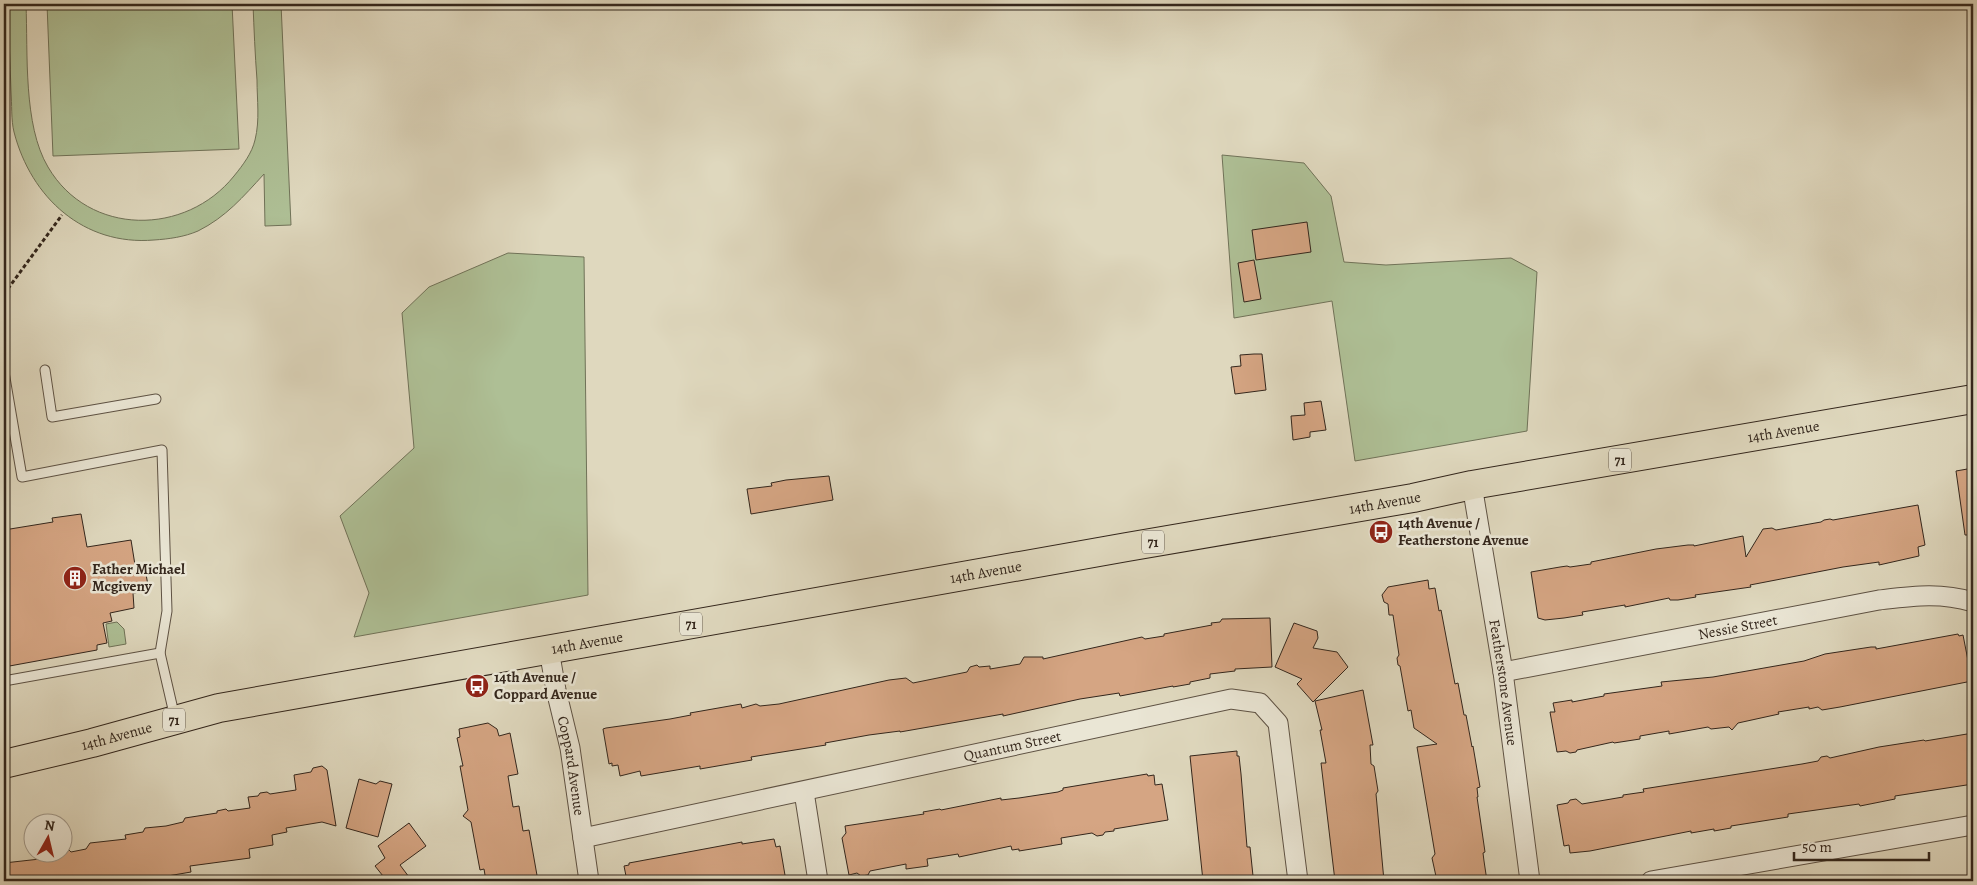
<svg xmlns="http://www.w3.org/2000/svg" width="1977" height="885" font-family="Alegreya,serif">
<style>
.green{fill:#aebf95;stroke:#707258}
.building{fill:#d5a583;stroke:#33261c}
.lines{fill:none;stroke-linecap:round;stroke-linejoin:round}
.lane-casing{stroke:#5e5244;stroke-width:11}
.street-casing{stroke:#5e5244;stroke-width:21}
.primary-casing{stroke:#33261c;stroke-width:30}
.path{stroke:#33261c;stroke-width:3;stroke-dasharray:4 2.5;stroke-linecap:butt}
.lane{stroke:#eae6d5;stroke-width:9}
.street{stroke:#eae6d5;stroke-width:19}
.primary{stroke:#dfd8be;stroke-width:28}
.labels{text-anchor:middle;stroke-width:5;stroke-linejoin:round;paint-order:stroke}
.shield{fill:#eae6d5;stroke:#6a6054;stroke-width:1}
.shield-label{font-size:14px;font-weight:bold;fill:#33261c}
.street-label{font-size:15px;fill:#33261c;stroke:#eae6d5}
.poi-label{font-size:15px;font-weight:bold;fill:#33261c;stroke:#eae6d5;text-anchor:start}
</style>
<rect width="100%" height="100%" fill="#dfd8be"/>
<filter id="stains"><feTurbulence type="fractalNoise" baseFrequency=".004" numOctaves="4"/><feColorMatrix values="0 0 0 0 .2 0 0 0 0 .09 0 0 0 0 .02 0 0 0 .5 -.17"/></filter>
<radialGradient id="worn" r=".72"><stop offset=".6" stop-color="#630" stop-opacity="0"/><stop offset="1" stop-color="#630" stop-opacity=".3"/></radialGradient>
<g class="green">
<path d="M7,4H26C28,53 23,125 48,167C89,237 186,236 234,176C243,165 252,153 255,140C260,120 257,100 257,80C255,54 254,29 253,4H281L291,225L265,226L264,174C243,197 226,217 198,231C184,237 169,239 154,240C84,246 31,198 14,132C11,120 12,104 11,91C10,62 9,33 7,4Z"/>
<path d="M47,4H232L239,149L53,156Z"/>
<path d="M1222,155L1304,163L1331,196L1344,262L1386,265L1511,258L1537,272L1527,431L1355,461L1332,301L1234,318Z"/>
<path d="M508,253L584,257L588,595L354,637L369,593L340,516L414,448L402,313L429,287Z"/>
<path d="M117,622L124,629L126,644L109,647L106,624Z"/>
</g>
<g class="building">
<path d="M1307,222L1311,252L1256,260L1252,230Z"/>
<path d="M1254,260L1261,299L1244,302L1238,263Z"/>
<path d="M1254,354H1262L1266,390L1235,394L1231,367L1241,366L1240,355Z"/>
<path d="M1321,401L1326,430L1310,432V437L1293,440L1291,416L1305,415L1304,403Z"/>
<path d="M1973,468V535H1965L1956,471Z"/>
<path d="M829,476L833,500L751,514L747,489L772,486L771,483L786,480Z"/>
<path d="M1918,505L1925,545L1918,547L1919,556L1879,565V562L1843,567L1750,585L1751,587L1695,595L1696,597L1678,600H1670L1669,598L1625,607V605L1582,612L1583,615L1564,618L1545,620L1538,618L1531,572L1560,567L1567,566L1570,567L1591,564V562L1656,549L1688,545H1694V546L1743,536L1746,557L1763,529L1772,528L1776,530L1821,522L1824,520L1830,519L1833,520Z"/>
<path d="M81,514L87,547L131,540L135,565L144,563L149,591L133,593L134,608L110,613L112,621L103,623L107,643L97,645V650L4,667V530L53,522L52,518Z"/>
<path d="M1428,580L1429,589L1435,588L1439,611L1441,610L1455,684L1458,683L1464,715H1466L1472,747L1473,746L1480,787L1477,788L1478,797H1477L1485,852L1483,853L1484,861L1487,881H1437L1432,858L1435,854L1417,747L1437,744L1414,728L1411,710L1408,711L1400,666L1398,665L1397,658L1399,655L1393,615H1389L1388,604L1384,602L1382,595L1388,587Z"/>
<path d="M1270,618L1272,667L1235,669V671L1210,674V678L1190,682V684L1173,687V686L1120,696L1119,693L1080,699L1003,716V714L900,732V731L869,735L825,743L826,745L751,757L752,760L700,769V766L641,776L640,771L620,776L618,765L612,766V763L609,764L603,729L606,728L670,719L691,715L690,713L741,704L742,708L756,704L760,706L779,704L889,680L906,678L913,683L967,672L970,667L977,665L979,667L990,666V669L1020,664L1024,657H1043V659L1142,637L1145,639L1164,636V634L1212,625L1211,623L1220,622L1222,619Z"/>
<path d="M1294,623L1317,631L1318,638L1313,648L1337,652L1348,667L1313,702L1297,684L1302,679L1275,667Z"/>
<path d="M1958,634L1959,636L1963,635L1972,681L1840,707L1822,710L1818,707L1809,709V707L1778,712L1779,714L1738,723L1732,730L1729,727L1711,729L1708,727L1669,734V731L1640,736V739L1614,743L1613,742L1577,750L1576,752L1570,753L1566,751L1557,752L1550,712H1555L1553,703L1572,700V702L1604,696V694L1662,686L1661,682L1713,677L1804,661L1825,654L1871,647H1876V649Z"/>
<path d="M1363,690L1373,745H1370L1371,764L1374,766L1378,791L1376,794L1384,881H1335L1321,763H1326L1320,730H1322L1315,701Z"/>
<path d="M488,723L497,729L499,736L510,733L518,774L508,776L513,807L519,806L523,831L529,830L538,881H486L484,869L480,870L471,822L463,816L468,810L460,766H463L457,738L460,737L459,729Z"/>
<path d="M1973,733V784L1895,796V799L1860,806L1859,804L1788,814V817L1731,826V828L1714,831V829L1691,833V831L1590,851L1570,853L1569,845L1564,846L1557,805L1568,803L1570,800L1576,799L1582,804L1623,797V795L1644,792L1643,789L1802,764L1818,761L1821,757L1827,756L1830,758L1879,747L1924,740L1925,741Z"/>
<path d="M1237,751V756H1239L1241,774L1247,847H1250L1253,876L1244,877V881H1203L1190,756Z"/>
<path d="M322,766L327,770L336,826L322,822L286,828L287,832L272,835L273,845L249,849L250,858L190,866L191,872L150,879L151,881H4V863L49,858V856L59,854L62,852V851L68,849L71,852L86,849L90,843L126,839L125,835L143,832L145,828L166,826L183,822L185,818L217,813V811L226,809L228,811L250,808L248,797L258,796L260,793L267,792L270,794L296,790L294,775L311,772L313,768Z"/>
<path d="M1147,774L1148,776L1154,775L1155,785L1162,784L1168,820L1114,829V831L1105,832L1103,835L1097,836L1092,833L1061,838L1062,844L1019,851V849L1012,850L1011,846L959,857L958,854L927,859L928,866L906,869V864L870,871L868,875L861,876L857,873L849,875L842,838L846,833L845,826L924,814L923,812L940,809L941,810L1001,798V800L1019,798L1058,792L1063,790V788Z"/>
<path d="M359,779L376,784L380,781L392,784L378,837L346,828Z"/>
<path d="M409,823L426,846L400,865L412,881H387L375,866L385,858L378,846Z"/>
<path d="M774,839L776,847L780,846L786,881H627L624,866L629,865V863L742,842V844Z"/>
</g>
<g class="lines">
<g class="lane-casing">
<g id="lane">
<path d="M45,370L52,417L156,399"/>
<path d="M4,372L22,477L162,450L167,611L160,653L175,718"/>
<path d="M4,681L160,653"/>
</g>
</g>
<g class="street-casing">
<g id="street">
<path id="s1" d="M1472,485L1503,672L1530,881"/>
<path id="s2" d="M549,650L556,690L570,748L589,881"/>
<path id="s3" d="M1503,672L1879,600C1913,596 1940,592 1973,602"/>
<path d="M804,792L818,881"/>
<path id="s4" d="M583,838L1231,699L1260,703L1278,723L1298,881"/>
<path d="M1651,881L1973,825"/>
</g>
</g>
<g class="primary-casing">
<g id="primary">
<path id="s5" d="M4,764L92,743L219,708L1127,547L1413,498L1472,485L1973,399"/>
</g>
</g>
<path class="path" d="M4,294L62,215"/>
<use href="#lane" class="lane"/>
<use href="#street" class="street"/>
<use href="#primary" class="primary"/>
</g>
<defs>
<g id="bus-disc" transform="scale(1.25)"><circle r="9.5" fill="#8f2418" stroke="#eae6d5"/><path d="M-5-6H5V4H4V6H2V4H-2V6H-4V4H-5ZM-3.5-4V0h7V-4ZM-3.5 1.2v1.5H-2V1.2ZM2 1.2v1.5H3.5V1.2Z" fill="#fff"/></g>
<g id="building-disc" transform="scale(1.25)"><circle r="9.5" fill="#8f2418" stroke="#eae6d5"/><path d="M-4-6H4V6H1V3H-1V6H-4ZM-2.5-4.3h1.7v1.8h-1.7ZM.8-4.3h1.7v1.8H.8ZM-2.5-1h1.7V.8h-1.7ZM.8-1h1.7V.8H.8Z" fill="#fff"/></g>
</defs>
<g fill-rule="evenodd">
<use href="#bus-disc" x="1381" y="532"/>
<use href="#building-disc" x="75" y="578"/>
<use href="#bus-disc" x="477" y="686"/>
</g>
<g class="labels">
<g class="shield">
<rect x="1609" y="448.5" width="22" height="23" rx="4"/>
<rect x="1142" y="530.5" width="22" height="23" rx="4"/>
<rect x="680" y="612.5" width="22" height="23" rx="4"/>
<rect x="163" y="708.5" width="22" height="23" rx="4"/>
</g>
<g class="shield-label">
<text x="1620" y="465">71</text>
<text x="1153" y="547">71</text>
<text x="691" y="629">71</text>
<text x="174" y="725">71</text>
</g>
<g class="street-label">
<text dy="5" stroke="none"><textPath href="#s5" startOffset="1811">14th Avenue</textPath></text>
<text dy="5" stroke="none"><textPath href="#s5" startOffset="1406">14th Avenue</textPath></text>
<text dy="5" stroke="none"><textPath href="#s5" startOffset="1001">14th Avenue</textPath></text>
<text dy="5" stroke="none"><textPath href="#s3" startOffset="239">Nessie Street</textPath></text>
<text dy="5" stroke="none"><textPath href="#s5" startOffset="596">14th Avenue</textPath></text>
<text dy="5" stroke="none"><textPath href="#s1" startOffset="200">Featherstone Avenue</textPath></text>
<text dy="5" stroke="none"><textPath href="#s5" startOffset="116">14th Avenue</textPath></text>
<text dy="5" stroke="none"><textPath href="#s4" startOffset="439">Quantum Street</textPath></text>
<text dy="5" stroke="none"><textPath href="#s2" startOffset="118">Coppard Avenue</textPath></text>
</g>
<g class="poi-label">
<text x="1398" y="528">14th Avenue /<tspan x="1398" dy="17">Featherstone Avenue</tspan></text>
<text x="92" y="574">Father Michael<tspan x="92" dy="17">Mcgiveny</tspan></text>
<text x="494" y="682">14th Avenue /<tspan x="494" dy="17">Coppard Avenue</tspan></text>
</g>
</g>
<rect width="1977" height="885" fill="none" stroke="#dfd8be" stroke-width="20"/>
<rect x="5" y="5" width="1967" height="875" fill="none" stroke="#33261c" stroke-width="2.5"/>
<rect x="10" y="10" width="1957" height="865" fill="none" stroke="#33261c"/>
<g transform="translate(48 838) rotate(8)"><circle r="24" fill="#eae6d5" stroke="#a1998b"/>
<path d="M0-4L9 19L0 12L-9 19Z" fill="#8f2418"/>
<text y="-8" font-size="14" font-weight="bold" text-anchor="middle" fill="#33261c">N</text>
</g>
<path d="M1794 852v8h135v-8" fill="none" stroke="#33261c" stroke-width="2.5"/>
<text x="1802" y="852" font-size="15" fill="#33261c" stroke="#eae6d5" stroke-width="4" paint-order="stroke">50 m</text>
<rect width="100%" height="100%" filter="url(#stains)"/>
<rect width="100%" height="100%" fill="url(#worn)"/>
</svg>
